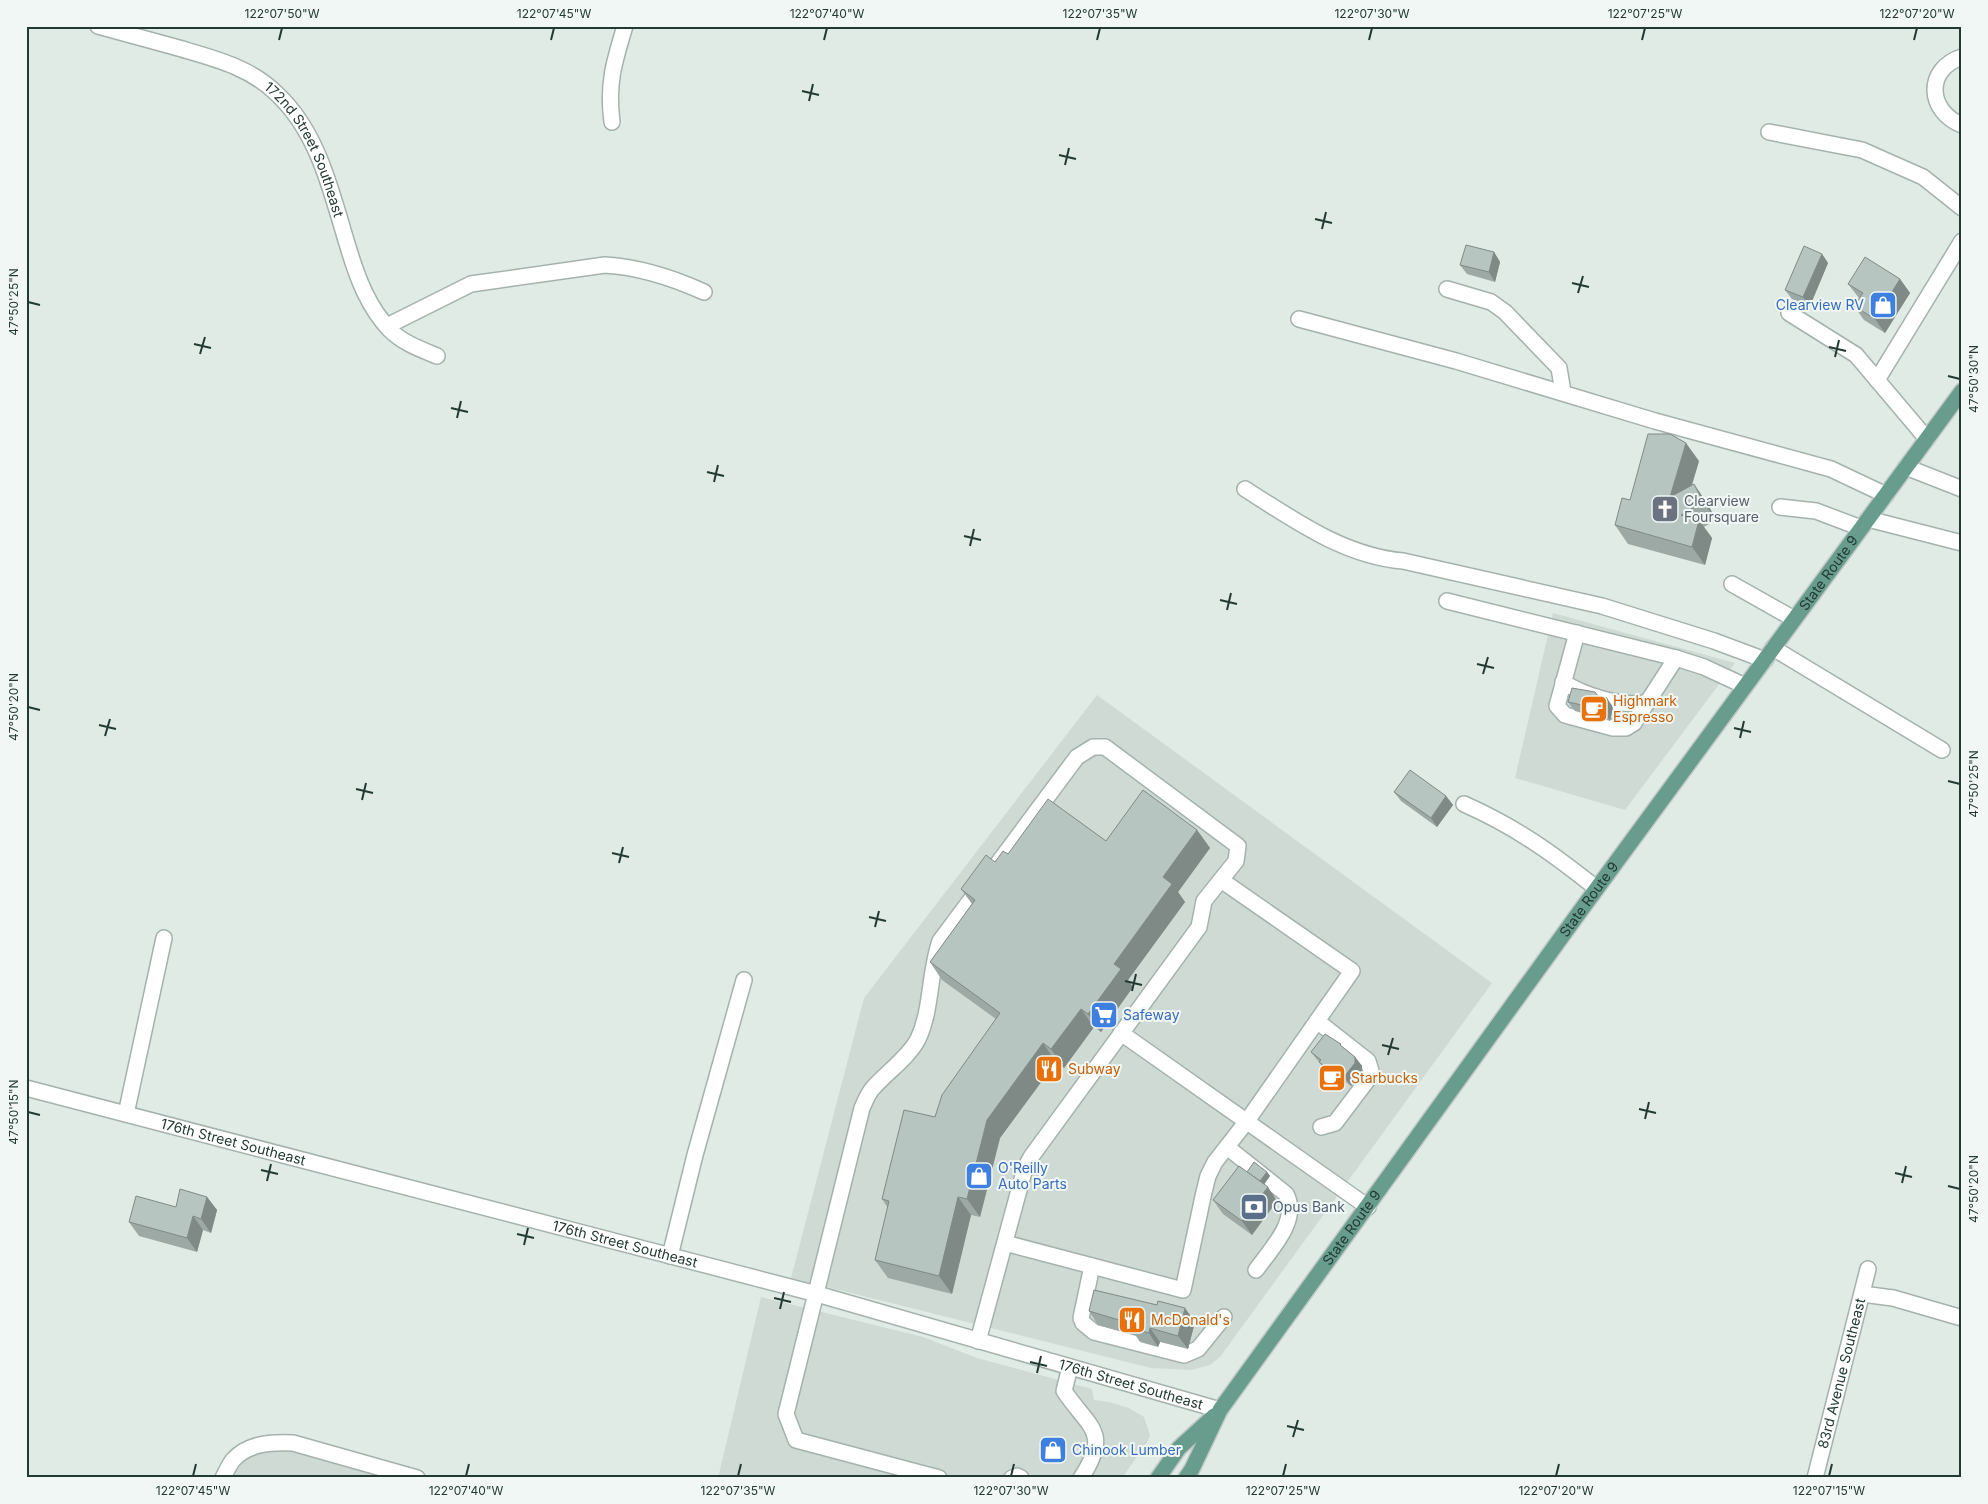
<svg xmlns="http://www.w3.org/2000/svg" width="1988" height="1504" font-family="Inter,sans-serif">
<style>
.built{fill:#cfdad5}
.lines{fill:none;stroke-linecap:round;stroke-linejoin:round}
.minor-casing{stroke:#a4b2ad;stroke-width:18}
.major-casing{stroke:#c1c8c6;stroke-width:18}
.minor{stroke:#fff;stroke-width:15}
.major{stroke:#689d8d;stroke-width:15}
.wall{fill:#9da9a4}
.shaded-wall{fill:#7f8a86}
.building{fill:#b6c5bf;stroke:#7f8a86}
.ticks{fill:none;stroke:#223a33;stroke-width:2}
.labels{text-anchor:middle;stroke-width:4;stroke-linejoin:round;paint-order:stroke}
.street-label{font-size:14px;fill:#223a33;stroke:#f1f7f4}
.shop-label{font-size:14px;fill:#366cbe;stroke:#f1f7f4;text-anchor:start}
.worship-label{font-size:14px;fill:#5b616d;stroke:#f1f7f4;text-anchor:start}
.food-label{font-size:14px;fill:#c56008;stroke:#f1f7f4;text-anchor:start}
.service-label{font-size:14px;fill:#4e5e75;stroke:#f1f7f4;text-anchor:start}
.neatline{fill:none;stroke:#223a33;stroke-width:2}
.ticks-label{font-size:12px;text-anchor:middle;fill:#223a33}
</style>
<rect width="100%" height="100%" fill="#e1ebe6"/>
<g class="built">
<path d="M1553,613L1735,663L1625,810L1515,778Z"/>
<path d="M1097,695L1492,983L1220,1357L1210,1365L1192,1370L1151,1368L791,1278L864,998Z"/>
<path d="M761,1297L923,1337L977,1358L1092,1389L1094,1400L1109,1402L1129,1408L1144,1417L1150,1435L1148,1441L1122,1478H718Z"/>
<path d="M285,1440L429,1478H219L230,1453Z"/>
</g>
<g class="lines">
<g class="minor-casing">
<g id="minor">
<path id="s1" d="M98,26C124,33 149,40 175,47C212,58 249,66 277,94C320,134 332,196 349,250C358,280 369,308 390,330C403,343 420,349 437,356"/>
<path d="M1962,57C1925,69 1927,111 1962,125"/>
<path d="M612,122C607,84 614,62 625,26"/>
<path d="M1769,132L1862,150L1923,177L1962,208"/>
<path d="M1447,289L1491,302L1505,312L1559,368L1563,392"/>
<path d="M1789,313L1856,355L1927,439"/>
<path d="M1299,319L1456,361L1655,421L1831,469L1886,495"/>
<path d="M387,326L471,284L605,265C639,267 673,278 704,292"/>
<path d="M1877,380L1962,241"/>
<path d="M1906,467L1962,489"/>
<path d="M1245,489C1294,520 1344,556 1403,561L1602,606L1714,641L1765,660"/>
<path d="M1780,507L1816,511L1861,528"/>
<path d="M1868,519L1962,543"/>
<path d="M1732,584L1794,619"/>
<path d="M1447,601L1676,658L1704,667L1745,686"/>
<path d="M1577,633L1557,706L1565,715L1613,728H1626L1634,723L1676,658"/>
<path d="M1773,648L1942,750"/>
<path d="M1563,682C1583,695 1621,707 1645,703"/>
<path d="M1464,804C1516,827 1552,853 1596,888"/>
<path d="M1317,1021L1368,1061L1371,1071L1369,1078L1335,1123L1321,1127"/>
<path d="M1121,1033L1368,1207"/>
<path id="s2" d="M26,1088L817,1294L1220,1410"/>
<path d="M126,1114L164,938"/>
<path d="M1227,1147L1286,1194C1300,1220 1271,1249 1256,1270"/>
<path d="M1005,1243L1183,1290L1204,1192L1208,1176L1215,1162L1247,1121L1352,971L1221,880"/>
<path d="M670,1256L695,1155L744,980"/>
<path d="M1092,1266L1081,1318L1083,1323L1094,1332L1184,1355L1198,1349L1224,1317"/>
<path d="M1862,1294L1893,1298L1962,1318"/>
<path d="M1070,1367L1064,1391C1090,1429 1111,1432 1081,1478"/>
<path d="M223,1478C226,1472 229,1465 233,1460C248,1443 272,1442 293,1443L417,1478"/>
<path d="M939,1478L796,1440L786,1414L862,1108C865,1102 868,1093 873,1088C886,1073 909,1057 918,1039C932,1010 929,972 940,941L1077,757L1093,747H1105L1238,846L1236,861L1204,901L1199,927L1031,1157L1025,1168L978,1341"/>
<path d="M1012,1478L1017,1476L1021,1478"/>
<path id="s3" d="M1815,1478L1868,1269"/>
</g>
</g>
<g class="major-casing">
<g id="major">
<path d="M1158,1478L1179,1448L1214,1416"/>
<path id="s4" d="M1186,1478L1192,1469L1220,1410L1581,910L1962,391"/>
</g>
</g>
<use href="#minor" class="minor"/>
<use href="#major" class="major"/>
</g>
<g class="wall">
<path d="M1494,252L1500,262L1495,282L1467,274L1460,265Z"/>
<path d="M1822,254L1828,263L1810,306L1792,299L1785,290Z"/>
<path d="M1900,279L1910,293L1885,333L1864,320L1854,306L1859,298L1848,284Z"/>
<path d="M1699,461L1692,485L1707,503L1716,520L1704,527L1712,538L1705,565L1628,544L1615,525Z"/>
<path d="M1598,696L1613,707L1610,721L1601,718L1596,720L1589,715L1575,711L1568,702Z"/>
<path d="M1394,792L1446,796L1453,805L1437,827L1401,801Z"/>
<path d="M1197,830L1210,848L1178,892L1185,902L1128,980L1133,987L1101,1032L1094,1027L1064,1068L1056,1062L1000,1138L980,1217L971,1215L952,1294L888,1278L875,1260L888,1208L882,1199L935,1117L996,1019L942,980L930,962L972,904L961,889L995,862L1008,854L1106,841Z"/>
<path d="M1344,1048L1355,1057L1362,1066V1072L1351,1086L1346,1082L1344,1085L1326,1071L1311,1052Z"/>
<path d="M1247,1172H1267L1270,1176L1264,1184L1277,1201L1252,1235L1223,1214L1213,1200Z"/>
<path d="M207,1197L217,1210L211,1233L203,1230L197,1252L139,1236L129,1222Z"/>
<path d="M1089,1311L1195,1322L1188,1349L1160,1342L1158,1347L1140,1342L1136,1336L1098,1325Z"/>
</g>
<g class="shaded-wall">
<path d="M1494,252L1500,262L1495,282L1489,272Z"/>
<path d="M1822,254L1828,263L1810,306L1803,297Z"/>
<path d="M1900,279L1910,293L1885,333L1875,319Z"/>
<path d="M1686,443L1699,461L1683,514L1670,497Z"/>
<path d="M1694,484L1707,503L1716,520L1703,502Z"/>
<path d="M1699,520L1712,538L1705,565L1692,547Z"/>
<path d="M1607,698L1613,707L1610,721L1604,711Z"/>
<path d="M1446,796L1453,805L1437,827L1431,818Z"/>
<path d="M1197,830L1210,848L1178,892L1185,902L1128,980L1133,987L1101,1032L1088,1014L1114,964L1163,877Z"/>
<path d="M1081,1009L1094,1027L1064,1068L1051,1049Z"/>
<path d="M1043,1043L1056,1062L1000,1138L980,1217L967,1199L987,1120Z"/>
<path d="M1355,1057L1362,1066V1072L1351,1086L1344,1077Z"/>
<path d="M1339,1073L1346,1082L1344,1085L1337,1076Z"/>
<path d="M1267,1172L1270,1176L1261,1189L1258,1184Z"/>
<path d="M1268,1187L1277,1201L1252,1235L1242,1221Z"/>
<path d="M207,1197L217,1210L211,1233L201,1219Z"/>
<path d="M958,1197L971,1215L952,1294L939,1276Z"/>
<path d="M193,1216L203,1230L197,1252L187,1238Z"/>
<path d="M1185,1308L1195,1322L1188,1349L1178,1336Z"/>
<path d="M1150,1328L1160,1342L1158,1347L1149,1333Z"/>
</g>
<g class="building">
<path d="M1466,245L1494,252L1489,272L1460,265Z"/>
<path d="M1804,246L1822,254L1803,297L1785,290Z"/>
<path d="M1865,257L1900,279L1875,319L1854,306L1863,293L1848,284Z"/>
<path d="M1648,434H1670L1686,443L1670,497L1694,484L1703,502L1681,515L1699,520L1692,547L1615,525L1622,498L1630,500Z"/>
<path d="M1572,688L1595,692L1598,696L1607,698L1604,711L1594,709L1590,710L1582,705L1568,702Z"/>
<path d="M1410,770L1446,796L1431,818L1394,792Z"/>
<path d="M1143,790L1197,830L1163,877L1172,884L1114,964L1121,969L1088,1014L1081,1009L1051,1049L1043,1043L987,1120L967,1199L958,1197L939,1276L875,1260L889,1201L882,1199L904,1110L935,1117L942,1095L1000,1013L930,962L975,900L961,889L986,855L995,862L1003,851L1008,854L1048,799L1106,841Z"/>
<path d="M1325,1034L1341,1044L1340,1045L1355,1057V1063L1344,1077L1339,1073L1337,1076L1319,1062L1321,1060L1311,1052Z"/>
<path d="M1254,1162L1267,1172L1260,1181L1247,1172Z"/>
<path d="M1239,1166L1268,1187L1242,1221L1213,1200Z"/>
<path d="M180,1189L207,1197L201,1219L193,1216L187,1238L129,1222L136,1196L176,1207Z"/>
<path d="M1094,1290L1157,1305L1158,1301L1185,1308L1178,1336L1150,1328L1149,1333L1130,1328L1132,1324L1089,1311Z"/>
</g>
<path class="ticks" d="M279,40L282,28M551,40L554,28M824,40L827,28M1097,40L1100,28M1369,40L1372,28M1642,40L1645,28M1914,40L1917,28M802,91L819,95M809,101L813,84M1059,155L1076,159M1065,165L1069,148M1315,219L1332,223M1322,229L1326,212M1572,283L1589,287M1578,293L1583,276M28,302L40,305M194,344L211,348M1829,347L1846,351M200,354L205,337M1835,357L1839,340M1948,376L1960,379M451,408L468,412M457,418L461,401M707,472L724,476M714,482L718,465M964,536L981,540M970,546L974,529M1220,600L1237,604M1227,610L1231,593M1477,664L1494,668M1483,674L1488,657M28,707L40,710M99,725L116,729M1734,728L1751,732M105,736L110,719M1740,738L1744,721M1948,781L1960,784M356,789L373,793M362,800L366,783M612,853L629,857M619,863L623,847M869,917L886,921M875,927L879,911M1125,981L1142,985M1132,991L1136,974M1382,1045L1399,1049M1388,1055L1393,1038M1639,1109L1656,1113M28,1112L40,1115M1645,1119L1649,1102M261,1170L278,1174M1895,1173L1912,1177M267,1181L271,1164M1902,1183L1906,1166M1948,1186L1960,1189M517,1234L534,1238M524,1245L528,1228M774,1298L791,1302M780,1309L784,1292M1030,1362L1047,1366M1037,1373L1041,1356M1287,1426L1304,1430M1293,1437L1298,1420M193,1476L196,1464M466,1476L469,1464M738,1476L741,1464M1011,1476L1014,1464M1283,1476L1286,1464M1556,1476L1559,1464M1829,1476L1832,1464"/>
<defs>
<g id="shop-square" transform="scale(1.4375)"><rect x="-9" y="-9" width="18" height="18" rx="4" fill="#3f7fe0" stroke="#f1f7f4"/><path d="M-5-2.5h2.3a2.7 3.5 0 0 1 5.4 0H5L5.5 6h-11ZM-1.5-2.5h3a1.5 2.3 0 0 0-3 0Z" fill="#fff"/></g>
<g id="church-square" transform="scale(1.4375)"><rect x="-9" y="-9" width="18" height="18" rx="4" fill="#6b7280" stroke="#f1f7f4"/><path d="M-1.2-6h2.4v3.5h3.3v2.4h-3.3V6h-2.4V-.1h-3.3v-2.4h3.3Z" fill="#fff"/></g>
<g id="cafe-square" transform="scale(1.4375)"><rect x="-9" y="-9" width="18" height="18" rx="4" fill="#e8710a" stroke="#f1f7f4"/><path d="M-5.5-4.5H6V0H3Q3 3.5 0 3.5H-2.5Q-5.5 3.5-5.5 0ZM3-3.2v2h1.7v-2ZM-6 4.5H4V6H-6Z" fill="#fff"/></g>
<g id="supermarket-square" transform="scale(1.4375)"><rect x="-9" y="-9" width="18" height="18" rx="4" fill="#3f7fe0" stroke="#f1f7f4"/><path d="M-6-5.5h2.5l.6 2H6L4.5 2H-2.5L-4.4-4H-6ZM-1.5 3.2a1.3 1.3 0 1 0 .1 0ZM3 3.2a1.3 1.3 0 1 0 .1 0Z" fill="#fff"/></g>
<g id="restaurant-square" transform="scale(1.4375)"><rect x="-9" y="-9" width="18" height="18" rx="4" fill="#e8710a" stroke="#f1f7f4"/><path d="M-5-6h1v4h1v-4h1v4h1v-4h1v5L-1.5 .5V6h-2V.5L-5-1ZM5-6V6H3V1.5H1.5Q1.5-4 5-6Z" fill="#fff"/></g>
<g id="bank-square" transform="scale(1.4375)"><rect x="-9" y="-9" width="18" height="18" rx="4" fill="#5c6f8a" stroke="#f1f7f4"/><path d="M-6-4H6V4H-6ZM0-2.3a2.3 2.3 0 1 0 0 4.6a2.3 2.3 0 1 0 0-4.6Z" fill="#fff"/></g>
</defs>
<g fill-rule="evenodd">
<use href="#shop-square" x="1883" y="305"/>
<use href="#church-square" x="1665" y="509"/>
<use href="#cafe-square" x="1594" y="709"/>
<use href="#supermarket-square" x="1104" y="1015"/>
<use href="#restaurant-square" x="1049" y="1069"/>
<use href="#cafe-square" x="1332" y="1078"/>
<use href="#shop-square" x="979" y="1176"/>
<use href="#bank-square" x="1254" y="1207"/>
<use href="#restaurant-square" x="1132" y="1320"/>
<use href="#shop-square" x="1053" y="1450"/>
</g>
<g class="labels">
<g class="street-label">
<text dy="5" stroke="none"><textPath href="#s1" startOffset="256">172nd Street Southeast</textPath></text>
<text dy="5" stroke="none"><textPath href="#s4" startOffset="1111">State Route 9</textPath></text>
<text dy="5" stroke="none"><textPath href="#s4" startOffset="706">State Route 9</textPath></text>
<text dy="5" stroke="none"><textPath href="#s2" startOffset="214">176th Street Southeast</textPath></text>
<text dy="5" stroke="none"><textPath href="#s4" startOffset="301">State Route 9</textPath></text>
<text dy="5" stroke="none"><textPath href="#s2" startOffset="619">176th Street Southeast</textPath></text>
<text dy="5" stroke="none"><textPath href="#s3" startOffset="108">83rd Avenue Southeast</textPath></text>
<text dy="5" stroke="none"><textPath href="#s2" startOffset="1144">176th Street Southeast</textPath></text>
</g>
<g class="shop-label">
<text x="1864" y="310" text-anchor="end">Clearview RV</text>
<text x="1123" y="1020">Safeway</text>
<text x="998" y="1173">O'Reilly<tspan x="998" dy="16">Auto Parts</tspan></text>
<text x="1072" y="1455">Chinook Lumber</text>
</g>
<g class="worship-label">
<text x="1684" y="506">Clearview<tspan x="1684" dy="16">Foursquare</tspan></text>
</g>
<g class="food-label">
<text x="1613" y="706">Highmark<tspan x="1613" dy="16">Espresso</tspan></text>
<text x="1068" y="1074">Subway</text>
<text x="1351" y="1083">Starbucks</text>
<text x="1151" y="1325">McDonald's</text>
</g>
<g class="service-label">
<text x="1273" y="1212">Opus Bank</text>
</g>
</g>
<rect width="1988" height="1504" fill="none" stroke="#f1f7f4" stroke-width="55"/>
<rect x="28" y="28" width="1932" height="1448" class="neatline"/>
<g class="ticks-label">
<text x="282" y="18">122°07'50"W</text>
<text x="554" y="18">122°07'45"W</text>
<text x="827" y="18">122°07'40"W</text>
<text x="1100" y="18">122°07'35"W</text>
<text x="1372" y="18">122°07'30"W</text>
<text x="1645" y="18">122°07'25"W</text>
<text x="1917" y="18">122°07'20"W</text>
<text transform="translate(14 302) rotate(-90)" y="4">47°50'25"N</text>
<text transform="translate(1974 379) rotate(-90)" y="4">47°50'30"N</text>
<text transform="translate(14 707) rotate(-90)" y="4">47°50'20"N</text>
<text transform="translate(1974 784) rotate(-90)" y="4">47°50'25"N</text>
<text transform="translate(14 1112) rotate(-90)" y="4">47°50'15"N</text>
<text transform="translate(1974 1189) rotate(-90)" y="4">47°50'20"N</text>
<text x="193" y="1495">122°07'45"W</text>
<text x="466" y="1495">122°07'40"W</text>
<text x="738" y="1495">122°07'35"W</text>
<text x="1011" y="1495">122°07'30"W</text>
<text x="1283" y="1495">122°07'25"W</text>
<text x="1556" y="1495">122°07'20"W</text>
<text x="1829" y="1495">122°07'15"W</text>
</g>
</svg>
